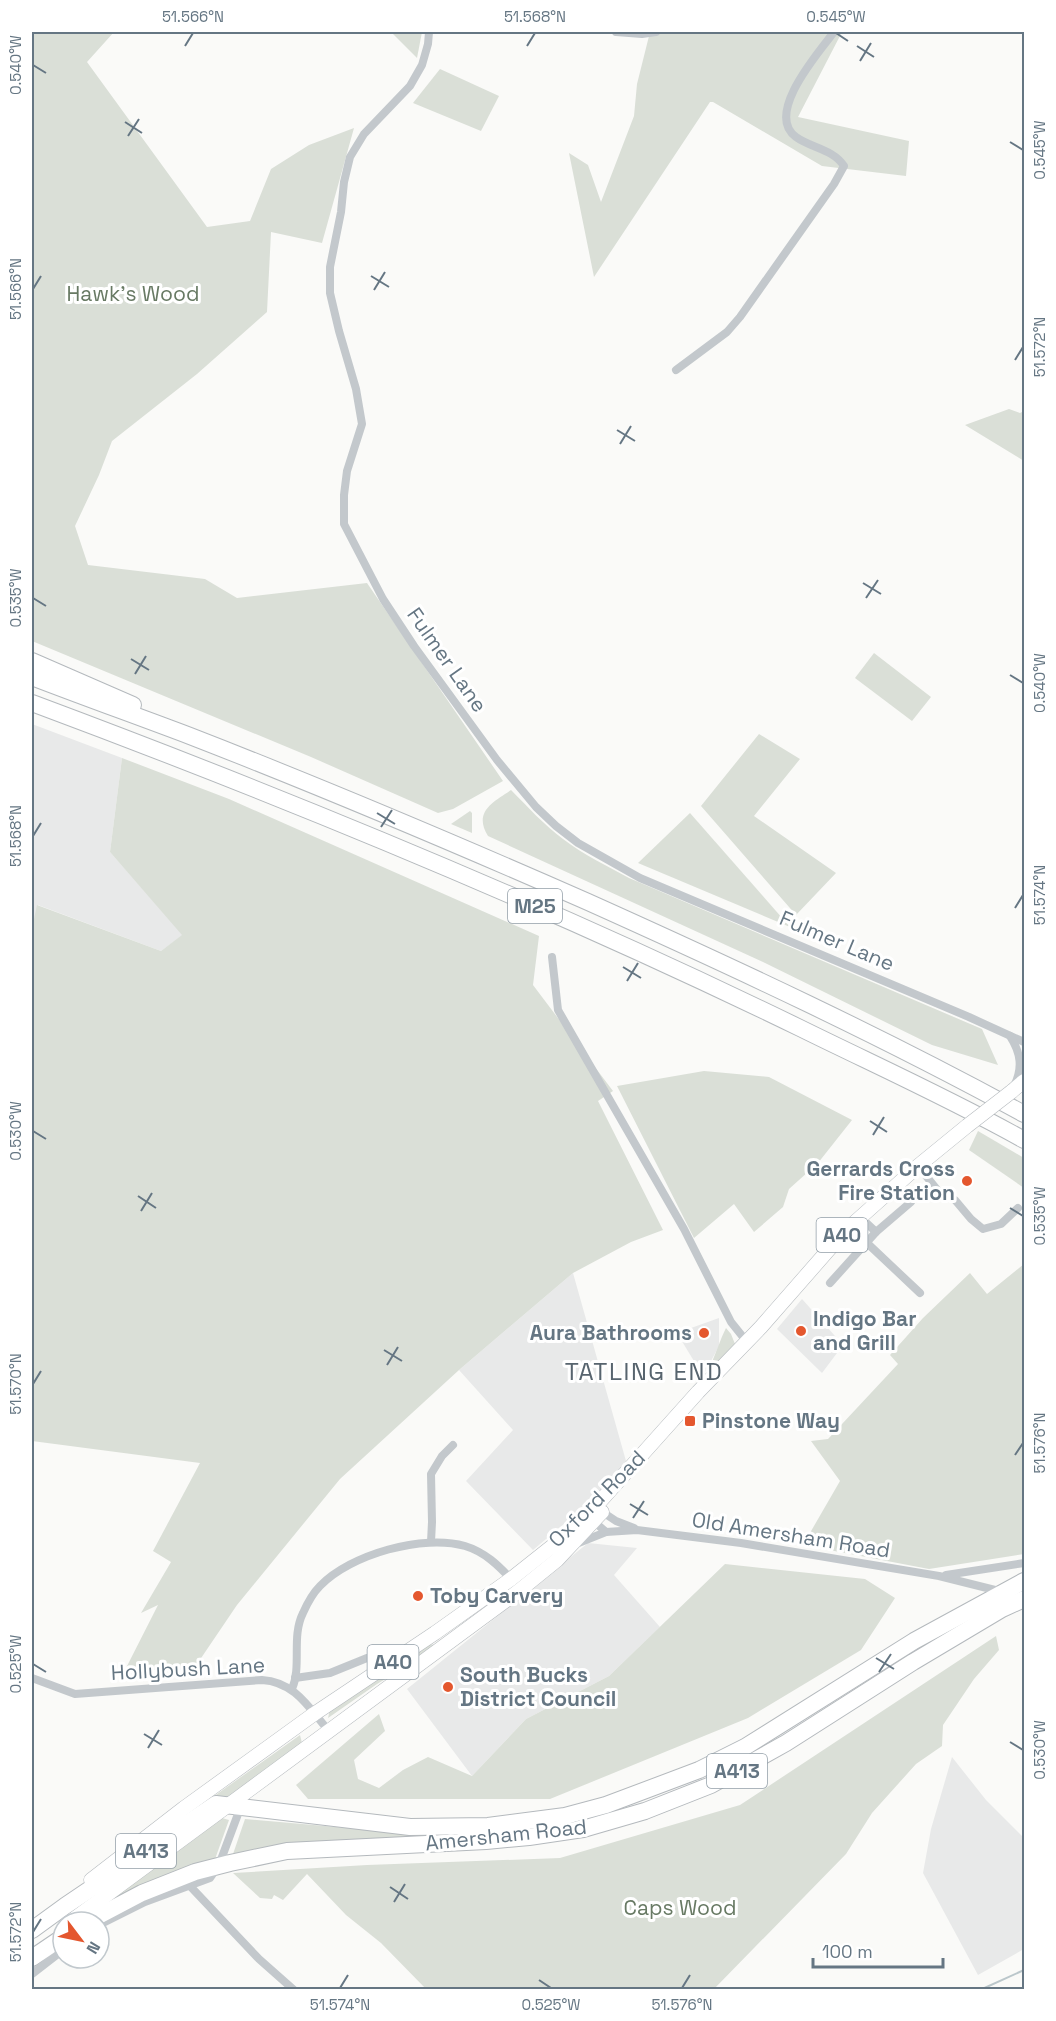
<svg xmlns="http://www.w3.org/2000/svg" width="1056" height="2021" font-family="'Space Grotesk',sans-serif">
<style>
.built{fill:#e8e9e9}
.green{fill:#dadfd7}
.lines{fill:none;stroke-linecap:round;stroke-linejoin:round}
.stream{stroke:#bbc7cb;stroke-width:2}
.primary-casing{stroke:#b5babe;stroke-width:15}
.highway-casing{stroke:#b4b9bd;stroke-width:18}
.street{stroke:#c3c8cc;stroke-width:8}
.primary{stroke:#fff;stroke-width:14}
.highway{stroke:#fff;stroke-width:16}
.primary-bridge-casing{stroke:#b5babe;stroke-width:15;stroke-linecap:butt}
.primary-bridge{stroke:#fff;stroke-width:14}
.ticks{fill:none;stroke:#657683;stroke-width:2}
.poi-dot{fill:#e4572e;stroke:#fff;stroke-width:2}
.labels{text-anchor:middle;stroke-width:6;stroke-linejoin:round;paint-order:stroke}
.shield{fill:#fff;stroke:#939fa8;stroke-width:1.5}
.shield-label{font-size:20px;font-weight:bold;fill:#657683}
.park-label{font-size:21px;fill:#687a64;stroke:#fff}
.street-label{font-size:21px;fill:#657683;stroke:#fff}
.poi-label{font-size:21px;font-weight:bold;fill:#657683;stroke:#fff;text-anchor:start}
.quarter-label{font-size:24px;letter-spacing:1.5px;fill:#57646e;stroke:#fff}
.neatline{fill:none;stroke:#657683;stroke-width:2}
.ticks-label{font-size:15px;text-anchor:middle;fill:#657683}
</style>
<rect width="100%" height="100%" fill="#fafaf8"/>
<g class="built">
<path d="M32,724L122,758L110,852L183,935L161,951L38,905L32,928Z"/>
<path d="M573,1273L626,1461L590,1502L533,1550L466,1481L513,1430L459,1370Z"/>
<path d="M802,1299L843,1345L822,1373L777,1329Z"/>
<path d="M719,1318V1346L703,1376L677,1333Z"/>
<path d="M588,1543L637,1548L614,1575L660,1627L609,1676L526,1719L472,1776L407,1689Z"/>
<path d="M952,1757L986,1800L1024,1838V1949L978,1975L923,1873L931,1829Z"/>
</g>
<g class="green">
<path d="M32,32H114L87,62L207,227L250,221L271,169L309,145L354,128L322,243L271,232L267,312L197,374L112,441L99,475L75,526L88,565L205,579L237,598L367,583L503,781L453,809L438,813L311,757L32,641Z"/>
<path d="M391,32H422L417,58Z"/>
<path d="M650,32H842L798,117L909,141L906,176L822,166L713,102H710L594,277L569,153L588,165L601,202L634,116L637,84Z"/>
<path d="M440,69L499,96L481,131L413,103Z"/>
<path d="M1009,409L1020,413L1024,411V461L965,425Z"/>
<path d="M874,653L931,697L912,721L855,678Z"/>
<path d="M759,734L800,759L754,816L836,873L796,915L701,806Z"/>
<path d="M122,758L229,799L539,936L533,985L613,1091L598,1101L663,1230L631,1242L573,1273L459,1370L340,1479L237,1605L193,1670H125L158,1605L141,1613L171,1562L153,1551L200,1463L32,1441V928L37,905L161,951L182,935L110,852Z"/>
<path d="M511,790C528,807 544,825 563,839C584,855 607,866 629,878L982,1029L998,1065L932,1045L763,962L488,836C473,812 493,802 511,790Z"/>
<path d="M470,811L472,813V833L451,824Z"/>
<path d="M690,813L790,927L638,863Z"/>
<path d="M704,1071L769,1077L852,1120L818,1163L789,1189L783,1207L754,1232L734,1204L694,1238L617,1086Z"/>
<path d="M978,1131L1024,1158V1188L969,1150Z"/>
<path d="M1024,1264V1554L929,1569L803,1545L840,1481L811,1441L828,1439L898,1364L890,1355L923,1318L970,1273L987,1294Z"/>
<path d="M726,1328L731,1334L735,1344L715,1369L711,1364C717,1351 720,1340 726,1328Z"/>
<path d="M725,1564L865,1579L895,1598L861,1650L748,1718L550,1799H308L296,1785L379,1714L385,1731L354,1760L358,1779L379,1788L403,1770L428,1757L472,1776L526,1719L609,1676Z"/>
<path d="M996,1636L999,1650L974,1679L943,1725L942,1746L916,1764L872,1813L846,1854L714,1989H426L381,1943L346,1915L307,1874L283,1900L274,1895L272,1899L260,1898L233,1873L367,1865L560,1858L740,1805Z"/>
<path d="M426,1644L437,1645L428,1654L377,1684L328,1718L331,1705Z"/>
<path d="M300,1735L302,1743L228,1798L210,1799Z"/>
<path d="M222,1818L229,1820L214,1862L113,1900L111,1898Z"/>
<path d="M245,1819L427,1835L431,1840L232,1857Z"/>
</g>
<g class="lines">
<path class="stream" d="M980,1990L1024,1970"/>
<g class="primary-casing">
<g id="primary">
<path d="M1011,1092L1024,1081"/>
<path d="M91,1880L184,1808L314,1714L435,1633L511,1579L559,1541L587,1516L698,1392L761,1327L845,1231L918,1166L967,1126"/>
<path d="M70,1922L520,1590L557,1560L602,1512"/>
</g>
</g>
<g class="highway-casing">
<g id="highway">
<path d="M32,661L133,705"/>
<path d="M32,677C84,697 137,716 190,736C324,788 456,844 588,902C735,968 883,1037 1024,1114"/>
<path d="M32,703C292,800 549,906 800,1028C875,1065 951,1099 1024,1140"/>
<path d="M87,1922L142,1893L195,1872L230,1863L287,1851L486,1841L529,1837L583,1829L645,1811L711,1785L786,1743L913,1662L1002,1609L1024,1599"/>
<path d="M32,1930L65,1906L216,1804L410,1827L488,1826L565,1816L606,1805L699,1770L745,1747L914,1641L1024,1581"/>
<path d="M32,1958L63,1937"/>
</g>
</g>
<g class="street">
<path d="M429,32L428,44L422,65L410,86L364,134L350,157L344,182L341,212L330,267V293L339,331L356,389L362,424L347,471L344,495V524L383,599L414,646L497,760L536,807L556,826L578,843L640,878L969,1017L1024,1042"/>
<path d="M616,32L642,34L656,32"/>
<path d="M676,370L727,332L740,317L834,184L844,166C833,149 811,148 796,137C764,114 819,52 834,32"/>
<path d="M552,957L558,1010L684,1229L731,1322L747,1342"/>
<path d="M1010,1036C1021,1053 1023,1068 1014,1086"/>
<path d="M918,1166L939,1192L955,1200L971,1219L983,1229L1001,1224L1018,1208"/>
<path d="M860,1217L876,1232"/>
<path d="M867,1243L920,1293"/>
<path d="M830,1283L876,1232L911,1202"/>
<path d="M598,1509L616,1521L634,1528"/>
<path d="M591,1519L606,1532L637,1530L741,1543L939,1576L1003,1592"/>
<path d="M431,1542L432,1522L431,1474L442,1456L453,1445"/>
<path d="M576,1544L606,1532"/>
<path d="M946,1575L1024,1563"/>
<path d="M32,1678L75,1694L262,1680C295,1682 309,1708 329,1731"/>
<path d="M295,1678L330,1673L367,1658"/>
<path d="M292,1689C302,1666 291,1637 303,1613C307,1604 314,1592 320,1586C351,1554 423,1534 465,1546C485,1552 499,1566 512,1580"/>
<path d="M189,1885L259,1959L294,1990"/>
<path d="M99,1925L145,1902L210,1878L219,1865L238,1814L235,1806"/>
<path d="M32,1974L63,1950"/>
</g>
<use href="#primary" class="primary"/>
<use href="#highway" class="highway"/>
<g class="primary-bridge-casing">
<path id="primary-bridge" d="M967,1126L1011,1092"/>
</g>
<use href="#primary-bridge" class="primary-bridge"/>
</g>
<path class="ticks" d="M836,33L848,41M185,46L193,33M527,46L535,33M857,46L874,57M860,61L871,43M33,65L46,73M125,122L142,133M128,136L139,119M1010,142L1023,150M371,276L389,287M33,289L41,276M374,290L385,272M1015,360L1023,347M617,430L635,441M620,444L631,426M863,583L881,594M33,598L46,606M866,598L878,580M131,659L149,670M135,674L146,656M1010,675L1023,683M377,813L395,824M381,827L392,810M33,836L41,823M1015,908L1023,895M623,967L641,978M627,981L638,963M870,1121L887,1132M33,1131L46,1139M873,1135L884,1117M138,1196L156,1208M1010,1208L1023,1216M141,1211L152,1193M384,1350L402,1361M387,1365L398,1347M33,1384L41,1371M1015,1455L1023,1443M630,1504L648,1515M633,1518L644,1501M876,1658L894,1669M33,1664L46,1672M879,1672L891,1654M144,1734L162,1745M1010,1742L1023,1750M148,1748L159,1730M390,1887L408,1899M394,1902L405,1884M33,1932L41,1919M539,1980L551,1988M340,1988L348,1975M682,1988L690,1975"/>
<g class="poi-dot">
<circle cx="967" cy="1181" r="6"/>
<circle cx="801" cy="1331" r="6"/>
<circle cx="704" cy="1333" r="6"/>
<rect x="684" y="1415" width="12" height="12" rx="3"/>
<circle cx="418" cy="1596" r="6"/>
<circle cx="448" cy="1687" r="6"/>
</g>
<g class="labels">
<g class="shield">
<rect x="508" y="889" width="54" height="34" rx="4.5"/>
<rect x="816.5" y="1218" width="51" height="34" rx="4.5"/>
<rect x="367.5" y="1645" width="51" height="34" rx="4.5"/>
<rect x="707" y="1754" width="60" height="34" rx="4.5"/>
<rect x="116" y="1834" width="60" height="34" rx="4.5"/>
</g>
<g class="shield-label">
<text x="535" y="913">M25</text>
<text x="842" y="1242">A40</text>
<text x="393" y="1669">A40</text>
<text x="737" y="1778">A413</text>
<text x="146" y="1858">A413</text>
</g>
<g class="park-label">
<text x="133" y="301">Hawk's Wood</text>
<text x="680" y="1915">Caps Wood</text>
</g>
<g class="street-label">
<text transform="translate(447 660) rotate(55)" y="7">Fulmer Lane</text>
<text transform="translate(837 941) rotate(23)" y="7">Fulmer Lane</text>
<text transform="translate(597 1499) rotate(-45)" y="7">Oxford Road</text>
<text transform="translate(791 1535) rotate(9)" y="7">Old Amersham Road</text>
<text transform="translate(188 1669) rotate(-3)" y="7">Hollybush Lane</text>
<text transform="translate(506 1835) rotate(-6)" y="7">Amersham Road</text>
</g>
<g class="poi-label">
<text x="955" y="1176" text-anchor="end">Gerrards Cross<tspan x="955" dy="24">Fire Station</tspan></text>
<text x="813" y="1326">Indigo Bar<tspan x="813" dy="24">and Grill</tspan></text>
<text x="692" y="1340" text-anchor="end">Aura Bathrooms</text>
<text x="702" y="1428">Pinstone Way</text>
<text x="430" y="1603">Toby Carvery</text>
<text x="460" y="1682">South Bucks<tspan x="460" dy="24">District Council</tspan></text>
</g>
<g class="quarter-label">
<text x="644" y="1380">TATLING END</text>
</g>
</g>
<rect width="1056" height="2021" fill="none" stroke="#ffffff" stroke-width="66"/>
<g transform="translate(81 1940) rotate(122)"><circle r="28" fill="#ffffff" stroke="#c1c8cd" stroke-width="1.5"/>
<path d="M0-4.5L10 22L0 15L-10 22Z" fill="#e4572e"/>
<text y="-9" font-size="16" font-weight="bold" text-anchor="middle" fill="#657683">N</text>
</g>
<path d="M813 1958v9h130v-9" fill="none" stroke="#657683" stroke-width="3"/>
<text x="822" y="1958" font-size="18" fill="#657683" stroke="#ffffff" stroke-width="4.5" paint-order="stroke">100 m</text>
<rect x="33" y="33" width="990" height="1955" class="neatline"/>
<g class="ticks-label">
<text x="193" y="22">51.566°N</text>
<text x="535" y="22">51.568°N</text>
<text x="836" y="22">0.545°W</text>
<text transform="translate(16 65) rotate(-90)" y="5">0.540°W</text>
<text transform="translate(1040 150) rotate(-90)" y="5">0.545°W</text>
<text transform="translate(16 289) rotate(-90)" y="5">51.566°N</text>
<text transform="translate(1040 347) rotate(-90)" y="5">51.572°N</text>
<text transform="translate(16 598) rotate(-90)" y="5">0.535°W</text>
<text transform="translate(1040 683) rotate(-90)" y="5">0.540°W</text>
<text transform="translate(16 836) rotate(-90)" y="5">51.568°N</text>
<text transform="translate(1040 895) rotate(-90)" y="5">51.574°N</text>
<text transform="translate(16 1131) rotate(-90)" y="5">0.530°W</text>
<text transform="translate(1040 1216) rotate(-90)" y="5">0.535°W</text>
<text transform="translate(16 1384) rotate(-90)" y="5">51.570°N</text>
<text transform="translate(1040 1443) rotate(-90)" y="5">51.576°N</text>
<text transform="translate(16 1664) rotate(-90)" y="5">0.525°W</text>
<text transform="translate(1040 1750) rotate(-90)" y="5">0.530°W</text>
<text transform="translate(16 1932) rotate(-90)" y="5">51.572°N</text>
<text x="340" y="2010">51.574°N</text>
<text x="551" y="2010">0.525°W</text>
<text x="682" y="2010">51.576°N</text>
</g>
</svg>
